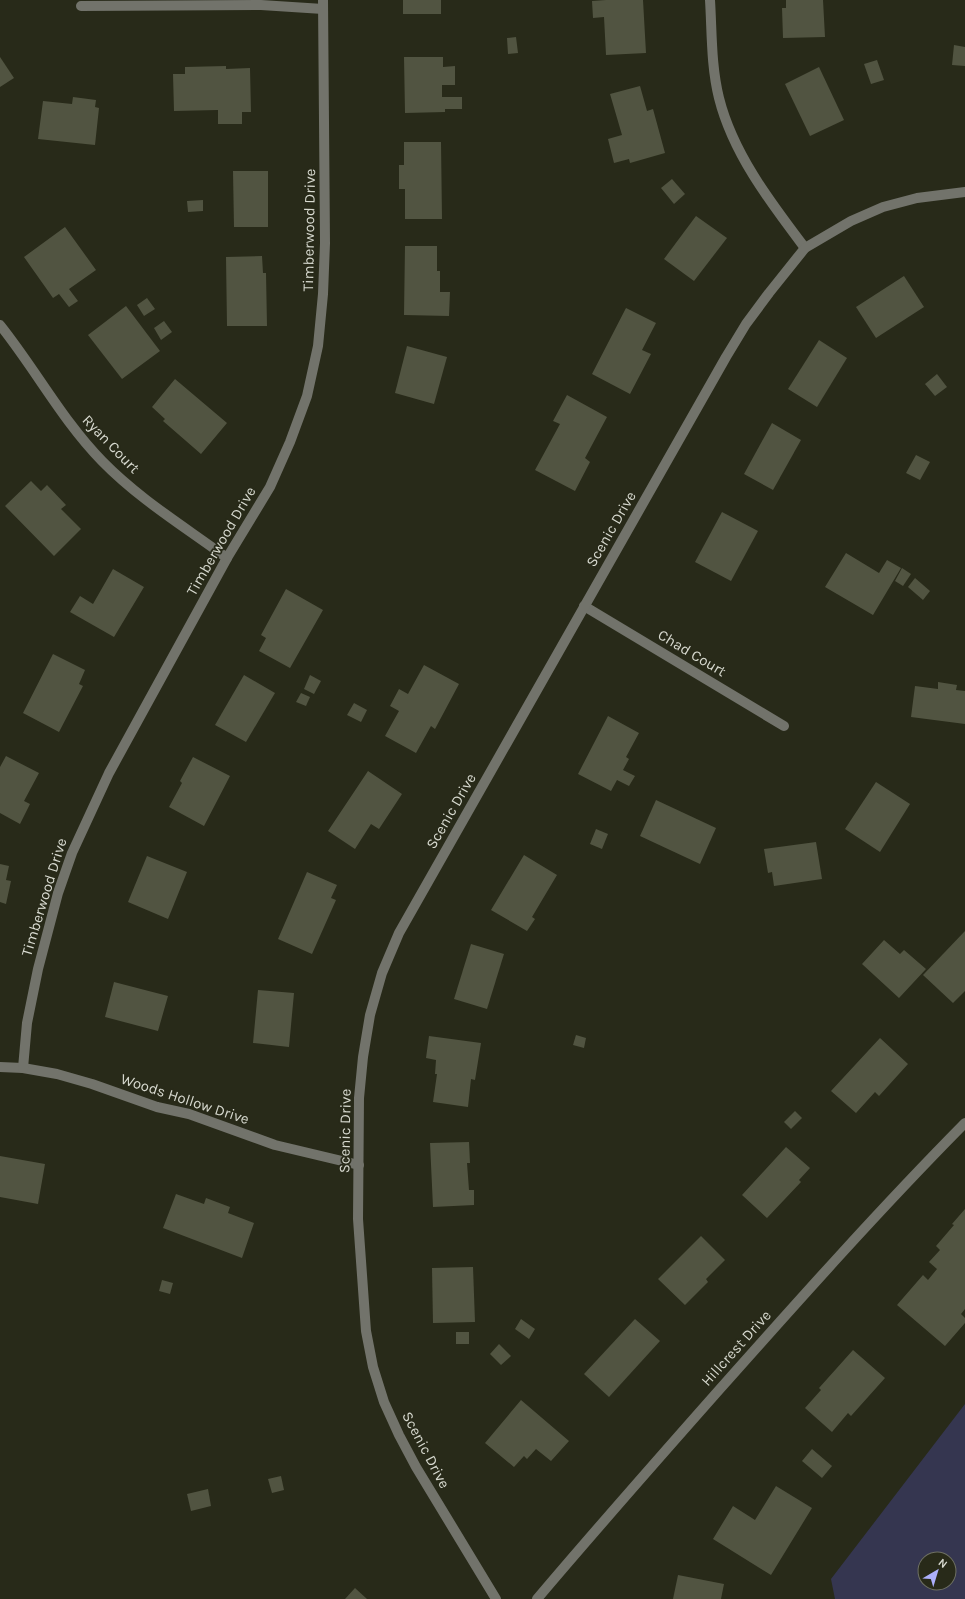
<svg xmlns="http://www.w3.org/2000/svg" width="965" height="1599" font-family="Karla,sans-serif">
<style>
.green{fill:#353650;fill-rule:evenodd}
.building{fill:#515441}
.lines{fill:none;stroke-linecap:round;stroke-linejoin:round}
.minor{stroke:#72736b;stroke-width:10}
.labels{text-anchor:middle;stroke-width:3.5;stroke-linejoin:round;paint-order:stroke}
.street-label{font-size:15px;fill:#d7d9cf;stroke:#282a19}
</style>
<rect width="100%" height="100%" fill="#282a19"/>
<path class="green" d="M965,1404V1599H835L831,1579ZM925,1559H949V1583H925Z"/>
<g class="building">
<rect x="403" y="0" width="38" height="14"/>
<path d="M606,0H643L646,53L606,55L604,17L593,18L592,1Z"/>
<path d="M786,0H823L825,37L783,38L782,8H786Z"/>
<path d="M516,37L518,53L508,54L507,38Z"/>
<path d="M954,45L965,47V66L952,65Z"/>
<path d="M0,57L14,78L0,87Z"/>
<path d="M404,57H443V67L455,66V85H442V97H462V109H445V112L405,113Z"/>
<path d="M877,60L884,80L871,84L864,64Z"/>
<path d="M226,66V69L250,68L251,112H242V124H218V110L174,111L173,74H185V67Z"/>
<path d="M819,67L844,120L810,136L785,84Z"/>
<path d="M640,86L647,111L653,109L665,153L630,163L629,159L614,163L608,139L622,135L610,94Z"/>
<path d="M73,97L96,100L95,107L99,108L95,145L38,139L43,101L72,104Z"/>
<path d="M404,142H441L442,219H405V189H399V165H404Z"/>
<path d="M233,171H268V227H234Z"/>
<path d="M672,179L685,194L674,204L661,188Z"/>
<path d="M203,200V211L188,212L187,201Z"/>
<path d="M696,216L727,238L694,281L664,259Z"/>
<path d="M65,227L96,270L69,289L78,301L69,307L59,294L53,298L24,257Z"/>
<path d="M405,246H437V271H440V292H450L449,316L404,315Z"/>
<path d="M262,256L263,273H266L267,326H227L226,257Z"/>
<path d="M904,276L924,307L876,338L856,307Z"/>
<path d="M147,298L155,309L144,316L137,305Z"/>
<path d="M126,306L160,351L122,379L88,335Z"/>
<path d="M626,308L656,323L642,350L651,354L630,394L592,374Z"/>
<path d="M164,321L172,332L161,340L154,328Z"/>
<path d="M819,340L847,358L817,407L788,389Z"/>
<path d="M407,346L447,357L434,404L395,393Z"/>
<path d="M937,374L947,387L935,396L925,384Z"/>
<path d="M175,379L227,423L201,454L163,421L165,419L152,407Z"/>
<path d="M567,395L607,417L585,458L590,462L575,491L535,470L560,424L553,421Z"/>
<path d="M772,423L801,440L773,490L744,474Z"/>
<path d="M916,455L930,462L920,480L906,473Z"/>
<path d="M31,481L41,491L47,485L66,505L61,509L81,529L54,556L5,506Z"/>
<path d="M722,512L758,531L731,581L695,562Z"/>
<path d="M846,553L879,573L887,560L901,568L873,615L825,587Z"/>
<path d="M902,568L911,574L903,586L895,581Z"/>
<path d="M113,569L144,587L114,637L70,612L80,596L93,604Z"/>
<path d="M915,578L930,591L923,600L908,587Z"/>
<path d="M286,589L323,610L290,668L259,651L266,638L261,635Z"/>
<path d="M53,654L85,670L79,684L83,686L59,732L23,713Z"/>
<path d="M424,665L459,684L435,729L431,726L416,753L385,736L399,711L390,706L399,689L408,694Z"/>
<path d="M244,675L275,693L246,742L215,725Z"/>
<path d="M310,675L321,681L314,694L304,689Z"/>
<path d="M938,682L957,685L956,690L965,691V724L911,717L915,686L938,689Z"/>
<path d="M301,693L310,697L306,706L296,702Z"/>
<path d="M354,703L367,710L361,722L347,715Z"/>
<path d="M608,716L639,733L626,757L629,759L623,770L635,776L629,786L617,780L611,791L578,774Z"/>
<path d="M6,756L39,773L24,801L30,804L20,824L0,813V767Z"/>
<path d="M193,757L230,776L204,826L169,807L182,783L180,781Z"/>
<path d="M368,771L402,794L379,829L371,824L355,849L328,831Z"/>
<path d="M876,782L910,804L880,852L845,829Z"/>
<path d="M656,800L716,828L700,864L640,836Z"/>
<path d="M596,829L608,834L602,849L590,844Z"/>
<path d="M816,842L822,879L774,886L772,872L768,873L764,849Z"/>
<path d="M524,855L557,875L532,917L535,919L527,931L491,910Z"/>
<path d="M147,856L187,872L168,919L128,902Z"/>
<path d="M0,864L9,866L6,880L11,881L6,904L0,902Z"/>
<path d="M307,872L337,885L331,898L336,900L312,954L278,939Z"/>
<path d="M965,931V991L953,1003L923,975Z"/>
<path d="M884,940L900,954L904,950L926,969L899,998L862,964Z"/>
<path d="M471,944L504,954L487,1009L454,999Z"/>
<path d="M114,982L168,996L158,1031L105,1017Z"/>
<path d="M258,990L294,993L289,1047L253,1043Z"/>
<path d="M576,1035L586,1038L584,1048L573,1045Z"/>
<path d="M429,1036L481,1043L475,1080L471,1079L468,1107L433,1102L437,1074H435L436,1060L426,1058Z"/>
<path d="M880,1038L908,1064L879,1096L875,1092L856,1113L831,1091Z"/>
<path d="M795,1111L802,1118L791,1129L784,1122Z"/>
<path d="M469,1142L470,1163H467L469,1190H474V1205L433,1207L430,1143Z"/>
<path d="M786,1147L810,1168L799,1180L801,1182L767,1218L742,1195Z"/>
<path d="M0,1156L45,1164L38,1204L0,1197Z"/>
<path d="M176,1194L204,1204L206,1198L230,1207L228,1213L254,1223L242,1258L163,1228Z"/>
<path d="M965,1209V1309L961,1314L965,1318V1323L945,1346L897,1305L923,1275L928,1280L937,1269L929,1262L940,1250L936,1246L954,1225L952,1224Z"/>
<path d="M701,1236L725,1260L706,1279L708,1282L685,1305L658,1279Z"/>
<path d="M473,1267L475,1322L433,1323L432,1268Z"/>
<path d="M162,1280L173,1283L170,1294L159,1291Z"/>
<path d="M521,1319L535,1329L529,1339L515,1329Z"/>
<path d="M635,1319L660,1341L609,1397L584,1374Z"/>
<rect x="456" y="1332" width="13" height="12"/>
<path d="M499,1344L511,1356L501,1365L490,1354Z"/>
<path d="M853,1350L885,1378L851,1416L848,1413L832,1432L805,1408L821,1390L819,1388Z"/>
<path d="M521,1400L569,1441L551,1461L536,1449L527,1459L524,1456L514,1467L485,1443Z"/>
<path d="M812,1449L832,1466L822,1478L802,1461Z"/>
<path d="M281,1476L284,1490L272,1493L268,1479Z"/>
<path d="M776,1486L812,1508L771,1575L713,1539L733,1506L755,1520Z"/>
<path d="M208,1489L211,1506L191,1511L187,1494Z"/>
<path d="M678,1575L724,1584L721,1599H673Z"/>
<path d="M355,1588L367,1599H345Z"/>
</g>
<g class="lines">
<g class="minor">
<path d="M710,0C712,32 711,66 719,98C733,154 771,203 805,248"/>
<path d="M81,6L261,5L323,9"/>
<path d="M0,325C36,370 62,420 102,461C139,499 185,527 227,558"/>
<path d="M584,606L784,726"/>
<path d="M0,1067L23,1068L57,1074L92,1084L157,1107L189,1114L275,1145L359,1165"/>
<path d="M23,1068L27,1023L38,969L58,893L72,853L109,773L227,558L270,487L290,442L307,396L318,346L323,294L325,243L323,0"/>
<path d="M496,1599L416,1467L399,1435L384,1402L373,1367L366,1331L358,1219L359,1098L363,1057L370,1015L382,973L399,933L726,357L746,324L769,293L805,248L851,221L883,207L917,198L965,192"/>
<path d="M537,1599C597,1528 658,1459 719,1390C799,1300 880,1209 965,1123"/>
</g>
</g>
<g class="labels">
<g class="street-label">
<text transform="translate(309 230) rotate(-89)" y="5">Timberwood Drive</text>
<text transform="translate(111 444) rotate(46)" y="5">Ryan Court</text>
<text transform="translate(611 529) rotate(-60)" y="5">Scenic Drive</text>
<text transform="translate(221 541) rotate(-60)" y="5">Timberwood Drive</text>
<text transform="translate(692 653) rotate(31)" y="5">Chad Court</text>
<text transform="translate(451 811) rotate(-60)" y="5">Scenic Drive</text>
<text transform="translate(44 897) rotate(-73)" y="5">Timberwood Drive</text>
<text transform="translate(185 1099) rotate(18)" y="5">Woods Hollow Drive</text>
<text transform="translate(345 1131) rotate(-89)" y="5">Scenic Drive</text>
<text transform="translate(736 1348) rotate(-48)" y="5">Hillcrest Drive</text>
<text transform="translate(426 1450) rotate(62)" y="5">Scenic Drive</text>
</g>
</g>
<g transform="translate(937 1571) rotate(38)"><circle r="19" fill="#282a19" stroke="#6e7062"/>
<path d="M0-3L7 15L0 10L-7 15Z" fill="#acaffb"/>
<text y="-6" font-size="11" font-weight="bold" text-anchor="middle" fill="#d7d9cf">N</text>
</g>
</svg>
